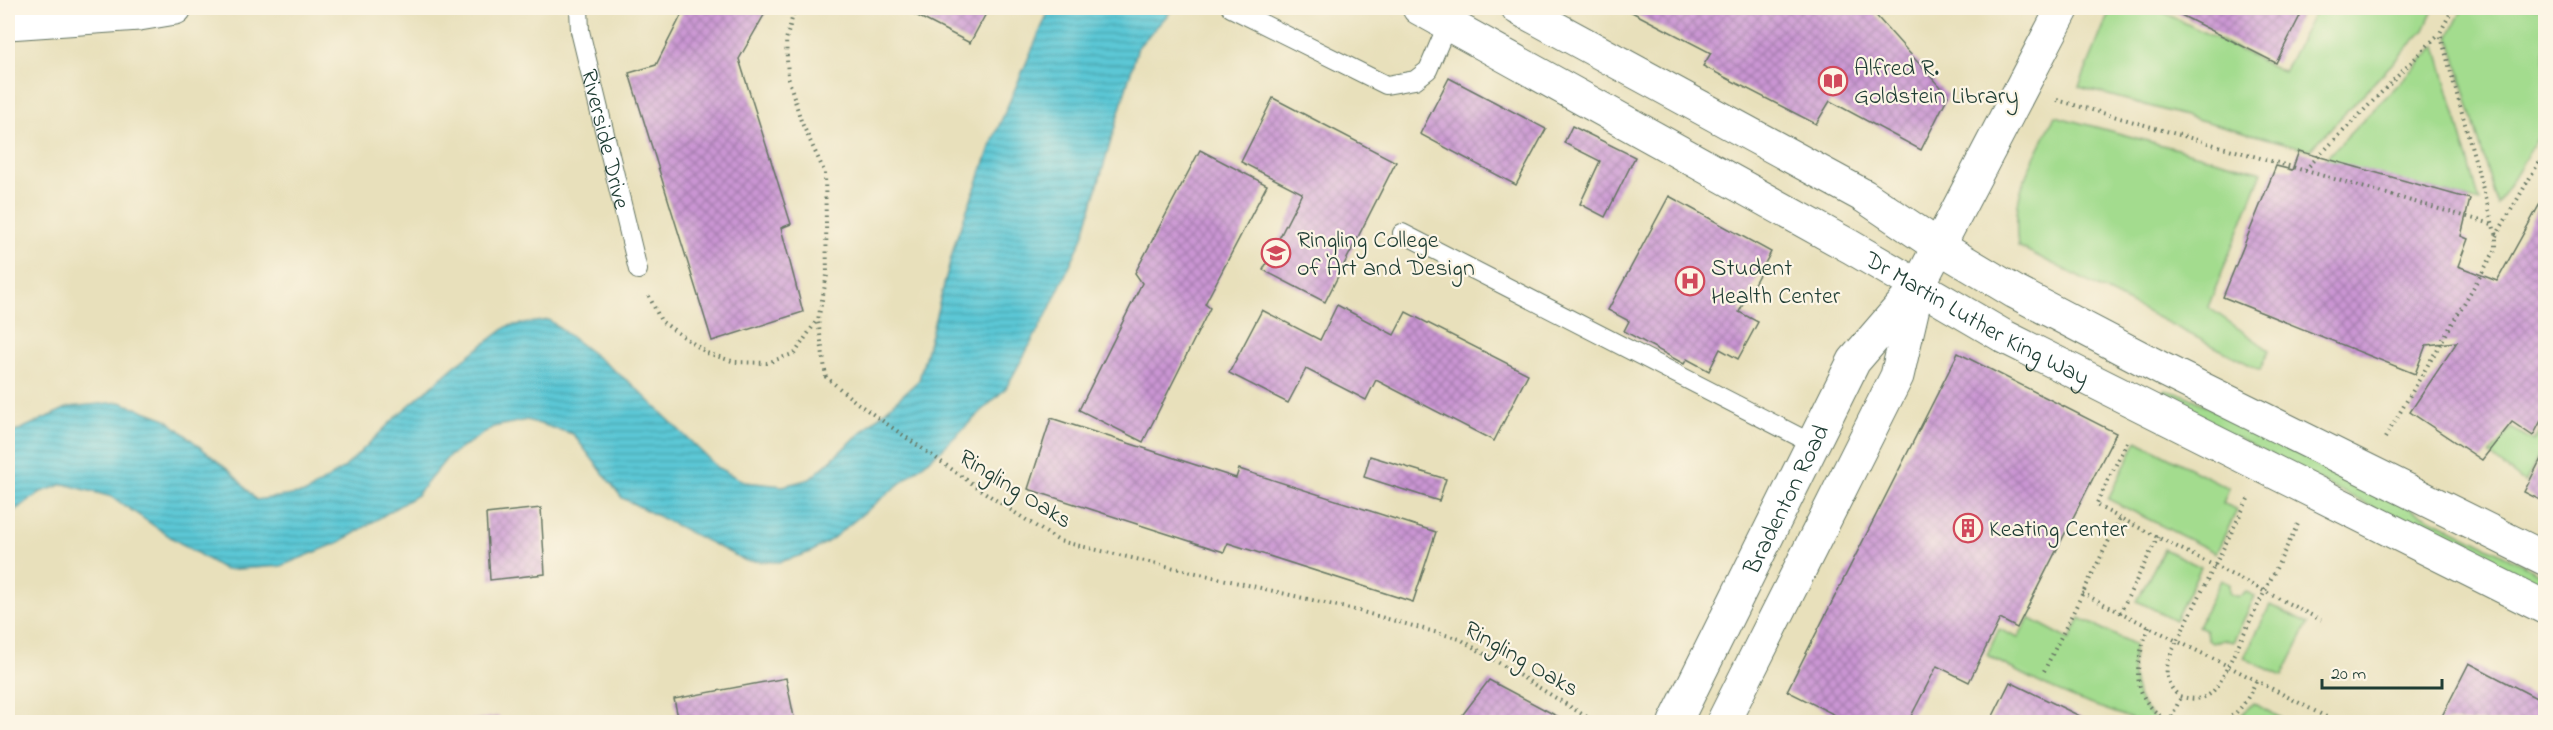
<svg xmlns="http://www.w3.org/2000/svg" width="2553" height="730" font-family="'Indie Flower',sans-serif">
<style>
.green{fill:#a3dc8e;stroke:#618c61;stroke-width:1.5}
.water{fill:url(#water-rules);stroke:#3d8284;stroke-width:1.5}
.building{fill:url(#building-cross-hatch)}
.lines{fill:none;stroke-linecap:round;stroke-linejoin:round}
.service-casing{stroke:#657663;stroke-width:20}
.minor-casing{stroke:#657663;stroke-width:35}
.tertiary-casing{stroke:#657663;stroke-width:35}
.path{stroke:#657663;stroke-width:4;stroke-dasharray:1.5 4.5;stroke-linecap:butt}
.service{stroke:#fff;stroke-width:18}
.minor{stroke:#fff;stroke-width:33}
.tertiary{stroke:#fff;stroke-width:33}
.labels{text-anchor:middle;stroke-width:4.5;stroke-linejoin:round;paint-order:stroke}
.poi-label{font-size:24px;fill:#1f3d34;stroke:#fcf5e5;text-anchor:start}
.street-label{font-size:24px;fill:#1f3d34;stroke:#fcf5e5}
</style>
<defs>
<pattern id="water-rules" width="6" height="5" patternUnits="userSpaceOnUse" patternTransform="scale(1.5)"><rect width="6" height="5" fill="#5bc7d5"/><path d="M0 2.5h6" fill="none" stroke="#4ba3ae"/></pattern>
<pattern id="building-cross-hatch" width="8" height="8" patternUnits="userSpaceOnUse" patternTransform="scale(1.5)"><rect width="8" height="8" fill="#ca95d3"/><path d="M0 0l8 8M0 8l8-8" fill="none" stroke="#a37bac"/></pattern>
</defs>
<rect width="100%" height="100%" fill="#fcf5e5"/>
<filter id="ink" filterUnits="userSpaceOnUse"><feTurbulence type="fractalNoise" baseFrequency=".0167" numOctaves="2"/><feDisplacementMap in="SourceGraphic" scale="12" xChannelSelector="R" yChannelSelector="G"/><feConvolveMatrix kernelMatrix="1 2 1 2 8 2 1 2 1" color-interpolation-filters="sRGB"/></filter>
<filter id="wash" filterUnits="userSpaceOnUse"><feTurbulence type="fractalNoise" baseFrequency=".008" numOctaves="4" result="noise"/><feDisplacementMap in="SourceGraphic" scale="24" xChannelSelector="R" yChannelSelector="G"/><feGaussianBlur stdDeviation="1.35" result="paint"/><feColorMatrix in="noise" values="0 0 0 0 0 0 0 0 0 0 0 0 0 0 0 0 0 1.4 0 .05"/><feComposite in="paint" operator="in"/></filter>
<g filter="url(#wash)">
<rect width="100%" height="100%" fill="#e8e0bb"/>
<g class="green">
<path d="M2111,8H2155L2284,72L2317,8H2434L2424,30L2310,150L2079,87Z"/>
<path d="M2463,8H2545V126L2497,205L2449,36Z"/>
<path d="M2436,46L2480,202L2324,160Z"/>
<path d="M2055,116L2262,172L2208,307L2269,350L2260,370L2018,246C2011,189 2031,166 2055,116Z"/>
<path d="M2164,390L2185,395L2545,576V595L2160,399Z"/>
<path d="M2545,423V443L2525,483L2490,455L2511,428L2534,441Z"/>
<path d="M2137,441L2229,488L2223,503L2237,510L2216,553L2108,499Z"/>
<path d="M2164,549L2201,567L2175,620L2137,601Z"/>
<path d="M2221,580L2229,584V593C2235,598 2241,597 2246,592L2255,596L2233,642L2223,639L2212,643L2207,639L2206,630L2198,626Z"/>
<path d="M2270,605L2308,624L2282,676L2244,658Z"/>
<path d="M2029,618L2070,640L2080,618L2135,645C2131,666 2131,685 2142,704C2146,711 2154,717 2156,722C2136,723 2131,718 2113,712C2064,696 2031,680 1987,655L1999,629L2018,638Z"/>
<path d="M2253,703L2288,722H2235Z"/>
</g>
<path class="water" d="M1050,8H1174L1138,47L1083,237L1047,314L1006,388L941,450L832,539L811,552L780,562L746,561L622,498L573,434L527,420L493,427L448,457L417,495L340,542L281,566L225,570L172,538L112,497L64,484L41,492L8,515V435L69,407L120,402L166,419L233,474L256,500L306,493L345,467L398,415L456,365L508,326L549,320L633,385L718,468L745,482L783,486L810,479L919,380L956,239L995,135Z"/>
<g id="blocks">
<g class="building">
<path d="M685,8H768L739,59L791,224L781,228L803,312L712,341L629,73L656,65Z"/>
<path d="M902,8H989L970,43Z"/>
<path d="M1624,8H1872L1871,10L1948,96L1921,150L1830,101L1816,124L1703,66L1711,53Z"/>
<path d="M2167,8H2304L2276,63Z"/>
<path d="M1449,78L1546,129L1516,185L1420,134Z"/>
<path d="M1273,98L1396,162L1325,302L1263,270L1302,193L1241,162Z"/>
<path d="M1572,126L1635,157L1605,217L1580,204L1600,161L1564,143Z"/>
<path d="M1200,150L1267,185L1205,304L1210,308L1143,442L1079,410L1142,283L1135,273Z"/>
<path d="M2299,151L2470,199L2461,236L2468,239L2458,266L2497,281L2546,193V411L2533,436L2512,422L2482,460L2410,412L2457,342L2426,345L2415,374L2223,297L2276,166L2292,170Z"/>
<path d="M1669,196L1771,252L1739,312L1758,322L1738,359L1720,349L1709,371L1687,359L1684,364L1624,331L1629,321L1608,310Z"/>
<path d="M1337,305L1394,335L1406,312L1528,374L1494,441L1376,380L1366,400L1306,369L1288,403L1229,373L1262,310L1320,340Z"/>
<path d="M1958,353L2116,433L2017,628L2000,619L1969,682L1937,666L1908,722H1849L1787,691Z"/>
<path d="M1051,418L1236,478L1239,469L1436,532L1413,602L1228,543L1224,552L1028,489Z"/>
<path d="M2546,449V503L2524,492Z"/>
<path d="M1370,456L1446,479L1439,501L1364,477Z"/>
<path d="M541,508L545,574L490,580L486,514Z"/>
<path d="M2469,663L2546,703V722H2439Z"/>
<path d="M786,678L795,722H679L674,699Z"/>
<path d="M1489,680L1568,722H1457Z"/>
<path d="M2010,682L2092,722H1990Z"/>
<path d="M499,716L501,722H462V721Z"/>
</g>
</g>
</g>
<g filter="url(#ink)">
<use href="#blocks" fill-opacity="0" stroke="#657663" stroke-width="1.5"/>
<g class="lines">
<g class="service-casing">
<g id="service">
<path id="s1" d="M579,8L580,31L638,270"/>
<path d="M1231,8L1386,85L1415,80L1428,70L1448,23"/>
<path d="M1402,233L1813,444"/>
</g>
</g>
<g class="minor-casing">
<path id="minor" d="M8,23L139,14L175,8"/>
</g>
<g class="tertiary-casing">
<g id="tertiary">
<path id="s2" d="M1419,8L1851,247L2005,337L2546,608"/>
<path d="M1518,8L1864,196L1938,246L2015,292L2164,370L2546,559"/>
<path id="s3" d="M1675,722L1854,361L1917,288L2063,8"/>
<path d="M1723,722L1897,376L1916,294"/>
</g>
</g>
<g class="path">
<path d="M795,8L786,40L788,77L801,121L825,173L827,275L818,320L826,377L857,403L1000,503L1059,541L1359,611L1460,639L1595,722"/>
<path d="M2057,100L2492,224"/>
<path d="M2305,170L2439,34"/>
<path d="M2496,236L2546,150"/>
<path d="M649,296L661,321L707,353L735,362L767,363L795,353L817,320"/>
<path d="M2385,438L2496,249V236L2440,33L2453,8"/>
<path d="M2248,499L2177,641L2228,666L2298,524"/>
<path d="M2120,518L2096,505L2128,440"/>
<path d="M2082,593L2177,641C2167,662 2159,678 2179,696C2209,705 2216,691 2228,666L2336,722"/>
<path d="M2120,613L2158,537"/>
<path d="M2149,627C2134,665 2129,699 2170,722"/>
<path d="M2044,671L2120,518L2321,620"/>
<path d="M2169,722L2181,697"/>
<path d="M2221,722C2240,714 2248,699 2256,681"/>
</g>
<use href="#service" class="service"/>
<use href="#minor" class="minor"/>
<use href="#tertiary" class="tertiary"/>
</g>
</g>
<defs>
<g id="library-ring" transform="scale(1.5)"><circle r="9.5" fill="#fcf5e5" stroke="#d1495b" stroke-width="1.5"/><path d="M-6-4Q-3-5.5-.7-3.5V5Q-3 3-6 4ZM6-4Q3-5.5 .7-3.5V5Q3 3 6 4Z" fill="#d1495b"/></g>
<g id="university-ring" transform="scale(1.5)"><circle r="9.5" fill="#fcf5e5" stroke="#d1495b" stroke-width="1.5"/><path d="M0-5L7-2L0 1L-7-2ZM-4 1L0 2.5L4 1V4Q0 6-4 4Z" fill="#d1495b"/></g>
<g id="hospital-ring" transform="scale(1.5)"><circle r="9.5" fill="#fcf5e5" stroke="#d1495b" stroke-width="1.5"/><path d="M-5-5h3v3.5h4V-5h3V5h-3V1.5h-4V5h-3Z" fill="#d1495b"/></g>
<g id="building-ring" transform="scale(1.5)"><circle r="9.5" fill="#fcf5e5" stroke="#d1495b" stroke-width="1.5"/><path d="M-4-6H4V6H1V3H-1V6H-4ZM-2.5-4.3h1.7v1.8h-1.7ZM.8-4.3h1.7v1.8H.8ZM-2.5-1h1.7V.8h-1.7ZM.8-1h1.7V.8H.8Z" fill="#d1495b"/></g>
</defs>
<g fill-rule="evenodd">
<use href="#library-ring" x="1833" y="81"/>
<use href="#university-ring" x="1276" y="253"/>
<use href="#hospital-ring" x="1690" y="281"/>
<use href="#building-ring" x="1968" y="528"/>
</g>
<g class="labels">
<g class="poi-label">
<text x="1854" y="75">Alfred R.<tspan x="1854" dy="28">Goldstein Library</tspan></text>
<text x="1297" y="247">Ringling College<tspan x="1297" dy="28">of Art and Design</tspan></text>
<text x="1711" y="275">Student<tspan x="1711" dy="28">Health Center</tspan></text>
<text x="1989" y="536">Keating Center</text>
</g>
<g class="street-label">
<text dy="8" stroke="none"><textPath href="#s1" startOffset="134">Riverside Drive</textPath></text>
<text dy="8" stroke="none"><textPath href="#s2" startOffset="639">Dr Martin Luther King Way</textPath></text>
<text transform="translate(1016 488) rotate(32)" y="8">Ringling Oaks</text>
<text dy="8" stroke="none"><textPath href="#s3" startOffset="249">Bradenton Road</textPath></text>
<text transform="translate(1522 658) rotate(30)" y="8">Ringling Oaks</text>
</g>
</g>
<rect width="2553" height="730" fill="none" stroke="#fcf5e5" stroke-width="30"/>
<path d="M2322 679v9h120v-9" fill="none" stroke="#1f3d34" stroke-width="3"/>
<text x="2331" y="679" font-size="18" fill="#1f3d34" stroke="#fcf5e5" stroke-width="4.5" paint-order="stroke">20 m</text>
</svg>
